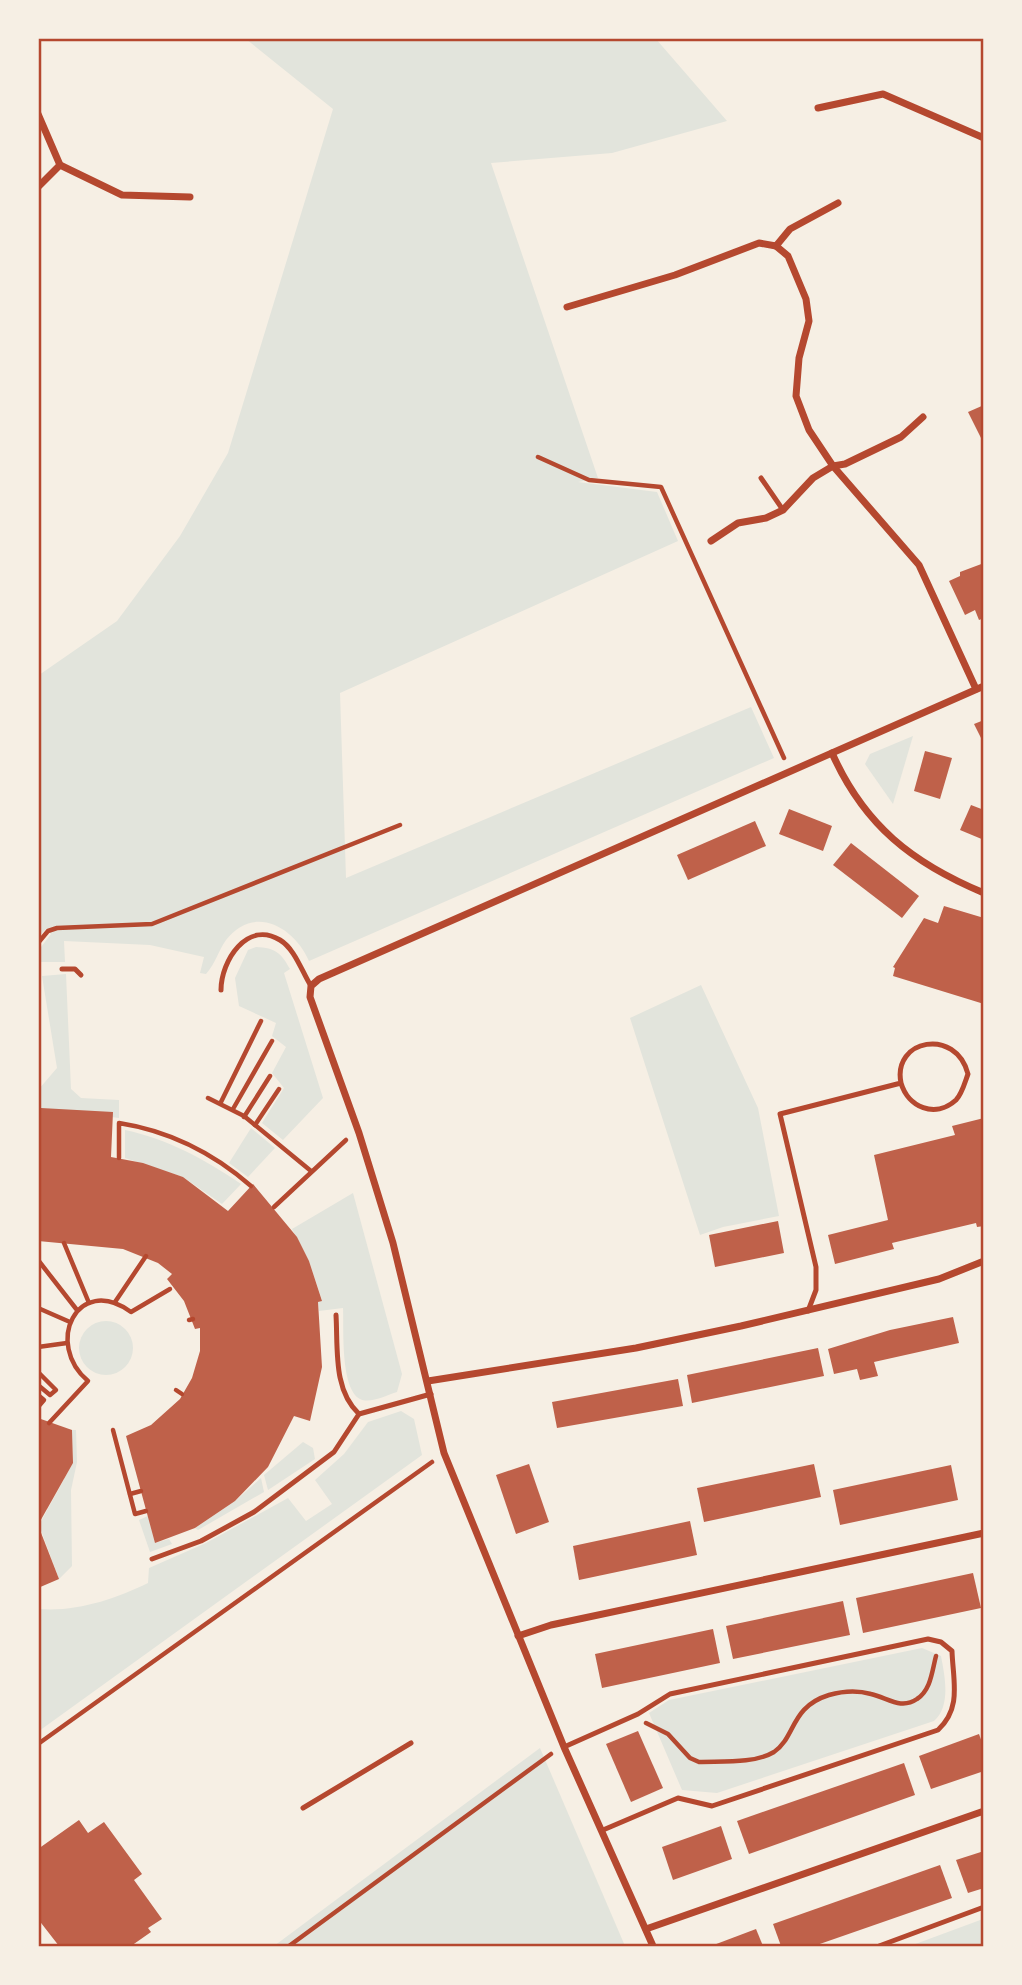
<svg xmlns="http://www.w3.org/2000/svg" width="1022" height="1985" font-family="Merriweather,serif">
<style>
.green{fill:#e2e4dc}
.building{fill:#bf614a}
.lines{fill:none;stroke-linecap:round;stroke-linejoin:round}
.path{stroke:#b5482f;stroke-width:4.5}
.service{stroke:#b5482f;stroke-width:5}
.minor{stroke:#b5482f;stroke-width:7}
.neatline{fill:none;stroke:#b5482f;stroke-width:2.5}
</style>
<rect width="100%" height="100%" fill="#f6efe4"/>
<g class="green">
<path d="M246,39H656L727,121L612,153L491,163L598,478L578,482L657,492L678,541L340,693L346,878L751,707L774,758L309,961C294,927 254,904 226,940C218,951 216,963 206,974L200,973L204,957L150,945L64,941L65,962H39L41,947L51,934L46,929L39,936V675L117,621L180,536L228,453L333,109Z"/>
<path d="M913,736L893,804L865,764L870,754Z"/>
<path d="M256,947C276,948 281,953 290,969L284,973L323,1098L283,1140L262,1123L284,1088L272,1073L286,1047L272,1036L276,1023L239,1006L235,978L248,950Z"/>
<path d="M66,974L71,1089L81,1098L119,1100V1118L41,1108L39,1150V1089L57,1068L42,976Z"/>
<path d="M701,985L758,1108L779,1216L723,1227L700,1235L630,1018Z"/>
<path d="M251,1128L275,1148L248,1177L229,1163Z"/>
<path d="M125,1130C168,1139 204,1159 241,1184L222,1204L183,1177L125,1158Z"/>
<path d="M353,1193L402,1374L397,1392C387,1395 370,1404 360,1399C340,1388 344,1328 343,1308L319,1311L318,1302L322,1300L309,1261L292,1229Z"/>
<circle cx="106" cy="1348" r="27"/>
<path d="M401,1411L414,1419L422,1455L39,1731V1609C77,1612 115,1599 148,1583L149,1568L206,1543L288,1498L306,1521L332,1504L315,1480L344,1454L368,1422Z"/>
<path d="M72,1430H76L77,1462L71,1490L72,1566L59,1579L39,1525L73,1463Z"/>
<path d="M303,1442L313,1448L315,1459L268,1490L264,1475Z"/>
<path d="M261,1478L264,1492L198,1530L195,1528L235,1501Z"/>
<path d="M148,1516L155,1543L169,1539L172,1544L150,1552L139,1520Z"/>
<path d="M922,1648L941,1656C945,1677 951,1706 934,1721L717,1793L682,1790L649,1713L669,1700Z"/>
<path d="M540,1748L625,1946H274Z"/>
<path d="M983,1919V1946H910Z"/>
</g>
<g class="building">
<path d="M984,405V444L968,412Z"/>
<path d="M984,563V618L979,620L975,610L965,615L949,581L960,576V572Z"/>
<path d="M984,720V744L974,724Z"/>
<path d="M925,751L952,758L940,799L914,791Z"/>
<path d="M971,805L984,810V840L960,830Z"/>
<path d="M789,809L832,826L823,851L779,834Z"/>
<path d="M755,821L766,846L688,880L677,855Z"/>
<path d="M851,843L919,896L902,918L833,865Z"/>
<path d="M944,906L984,918V1004L893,976L895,968L893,967L924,918L938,923Z"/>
<path d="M41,1108L113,1112L111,1157L143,1163L183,1177L228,1211L253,1184L297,1237L309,1261L322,1301L318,1302L322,1367L310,1421L294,1416L268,1467L235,1501L195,1528L155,1543L126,1436L151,1425L180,1399L192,1378L200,1351V1328L195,1329L184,1301L167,1279L172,1274L158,1263L123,1249L38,1241Z"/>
<path d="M984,1118V1226L977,1227L976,1223L892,1243L894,1249L835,1264L828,1235L888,1220L874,1155L955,1135L952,1126Z"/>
<path d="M778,1221L784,1253L715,1267L709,1235Z"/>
<path d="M953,1317L959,1343L874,1362L878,1376L860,1380L857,1369L834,1374L828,1349L890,1330Z"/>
<path d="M818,1348L824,1376L692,1403L687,1375Z"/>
<path d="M678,1379L683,1406L557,1428L552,1402Z"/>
<path d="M38,1418L72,1430L73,1463L38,1525Z"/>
<path d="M529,1464L549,1522L516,1534L496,1475Z"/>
<path d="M814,1464L821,1497L704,1522L697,1488Z"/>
<path d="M951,1465L958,1500L840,1525L833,1490Z"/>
<path d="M690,1521L697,1555L579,1580L573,1546Z"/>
<path d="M38,1525L59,1579L38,1588Z"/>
<path d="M973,1573L981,1608L863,1633L856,1598Z"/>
<path d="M843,1601L850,1635L733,1659L726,1626Z"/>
<path d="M713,1629L720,1663L602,1688L595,1654Z"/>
<path d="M638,1731L663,1788L631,1802L606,1744Z"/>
<path d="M979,1734L984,1748V1771L931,1789L919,1756Z"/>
<path d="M904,1763L915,1795L749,1854L737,1821Z"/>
<path d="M79,1820L88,1833L104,1822L142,1874L134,1880L162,1919L148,1928L151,1932L131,1946H59L38,1919V1849Z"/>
<path d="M721,1826L732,1859L673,1880L662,1847Z"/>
<path d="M984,1851V1888L968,1893L956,1860Z"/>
<path d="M940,1865L952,1898L814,1946H781L773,1924Z"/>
<path d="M756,1929L763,1946H711Z"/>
</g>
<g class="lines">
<g class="path">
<path d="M538,457L589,480L661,487L784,758"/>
<path d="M38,943L48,931L57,928L152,924L400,825"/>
<path d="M208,1098L244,1116L311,1171"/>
<path d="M221,1102L261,1021"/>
<path d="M233,1109L272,1041"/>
<path d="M244,1117L270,1076"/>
<path d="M255,1125L279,1089"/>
<path d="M119,1158V1123C170,1131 212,1152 251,1186"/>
<path d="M274,1207L346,1140"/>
<path d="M64,1243L89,1303"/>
<path d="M38,1260L77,1310"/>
<path d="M115,1302L146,1256"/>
<path d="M38,1308L70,1322"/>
<path d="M189,1320L193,1319"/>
<path d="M38,1347L67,1343"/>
<path d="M38,1372L56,1390L50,1395L38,1385"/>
<path d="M176,1390L182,1394"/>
<path d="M38,1395L44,1400L38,1407"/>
<path d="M49,1423L88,1381C44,1344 77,1273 131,1312L170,1289"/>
<path d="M113,1430L135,1514L146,1511"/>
<path d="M130,1494L141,1491"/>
<path d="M646,1723L668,1734L690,1758L699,1762C721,1761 754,1764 774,1752C796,1737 790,1707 829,1695C843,1691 857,1690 871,1694C888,1698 901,1710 917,1699C931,1690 932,1671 936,1656"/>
<path d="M38,1744L432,1462"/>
<path d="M289,1946L551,1754"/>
</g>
<g class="service">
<path d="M761,478L783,510"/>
<path d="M62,969H75L81,975"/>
<path d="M221,990C221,961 247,920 280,940C295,949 302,972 311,986"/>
<path d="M808,1311L816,1290V1267L780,1114L901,1083C908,1107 935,1119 956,1100C962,1094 965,1082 968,1074C956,1027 892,1039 901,1083"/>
<path d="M359,1414L431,1394"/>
<path d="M152,1559L201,1541L254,1512L334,1452L359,1414C333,1390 338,1349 336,1315"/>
<path d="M564,1747L638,1714L670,1694L928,1639L941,1642L952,1651C953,1681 962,1708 938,1730L712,1806L678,1798L603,1830"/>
<path d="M303,1808L411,1743"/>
<path d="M879,1946L984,1907"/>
</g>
<g class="minor">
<path d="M818,108L883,94L984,138"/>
<path d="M38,114L60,165L122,195L190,197"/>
<path d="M38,187L60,165"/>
<path d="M776,246L788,256L806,299L809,321L799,358L796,396L809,430L833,466L919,565L976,689"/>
<path d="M567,307L675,275L759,243L776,246L790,229L838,203"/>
<path d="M711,541L738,523L766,518L783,510L813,478L833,466L845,464L901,437L923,417"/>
<path d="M832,753C864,825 912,863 984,893"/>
<path d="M428,1381L636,1348L741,1326L939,1279L984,1261"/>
<path d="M518,1636L551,1625L984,1533"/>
<path d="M646,1929L984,1811"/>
<path d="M653,1946L564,1747L444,1453L393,1243L359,1133L310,997L311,986L319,979L984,686"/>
</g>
</g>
<rect width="1022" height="1985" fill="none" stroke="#f6efe4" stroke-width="80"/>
<rect x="40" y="40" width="942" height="1905" class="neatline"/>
</svg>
